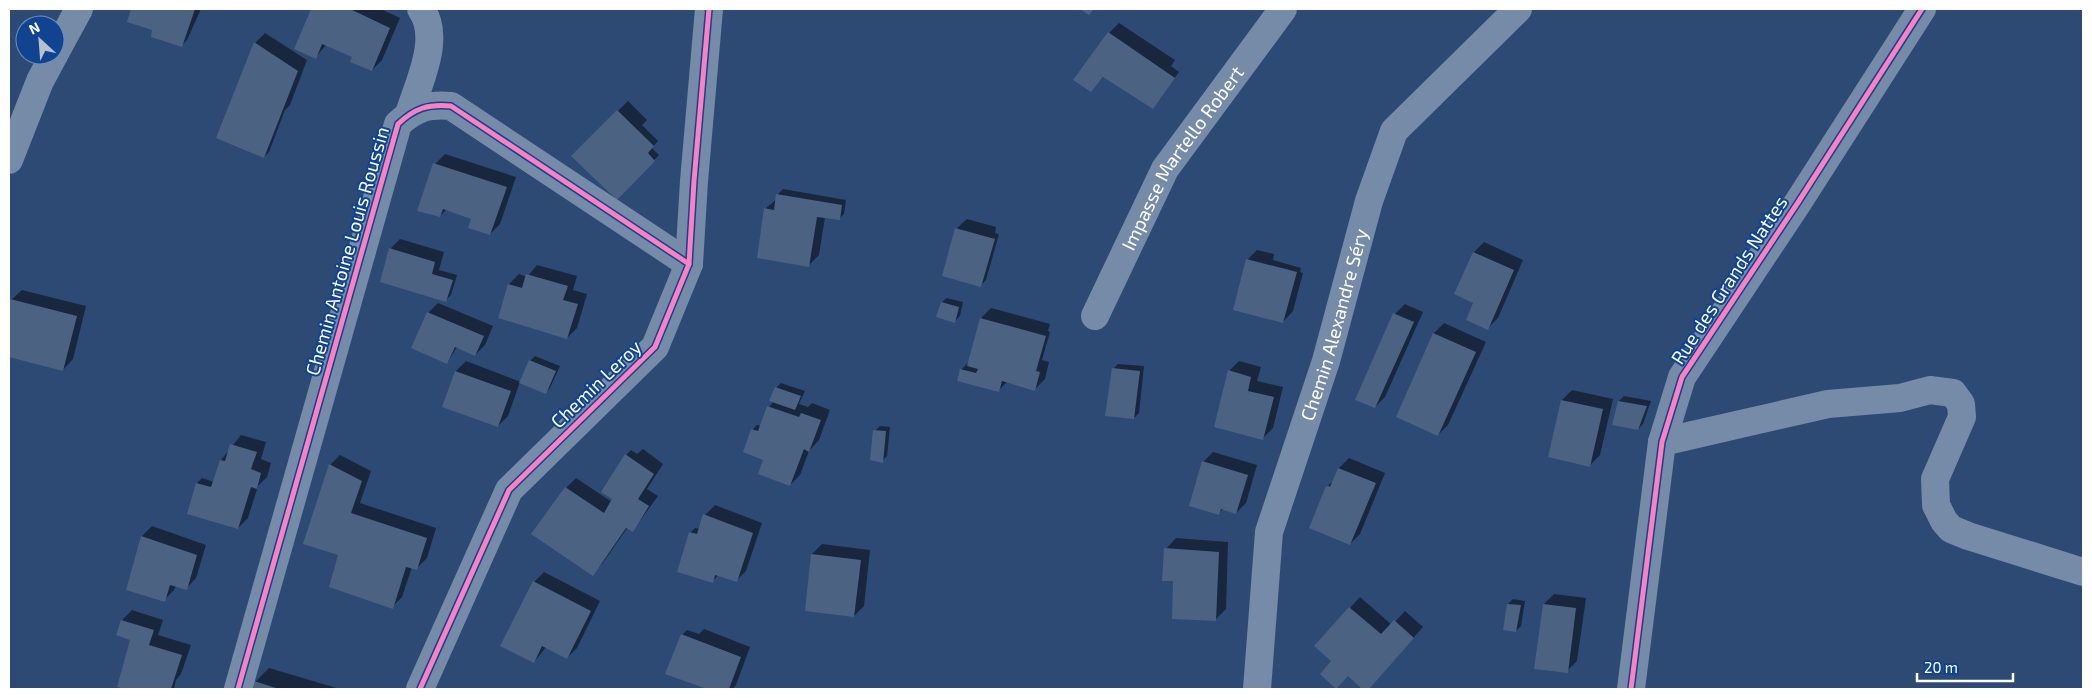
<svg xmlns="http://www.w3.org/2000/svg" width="2092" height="698" font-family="'Exo 2',sans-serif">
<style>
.shadow{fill:#0007}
.building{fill:#4b6283}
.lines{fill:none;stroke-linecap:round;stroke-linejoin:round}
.minor{stroke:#758ba7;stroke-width:28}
.cycleway-casing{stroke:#104491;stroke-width:8}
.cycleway{stroke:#ff80c0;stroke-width:5}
.labels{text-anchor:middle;stroke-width:4;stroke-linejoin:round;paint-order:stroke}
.street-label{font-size:19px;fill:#fff;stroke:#104491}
</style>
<rect width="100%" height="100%" fill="#2d4a74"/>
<g class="shadow">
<path d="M132,9H201L187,40L182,45L156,24L128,21Z"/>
<path d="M312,9H381L400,18L382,60L372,70L356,51L327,44L315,58L295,48Z"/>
<path d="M1119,23L1175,60L1171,66L1179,72L1153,108L1104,76L1091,91L1109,33Z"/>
<path d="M265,33L307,60L290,105L285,110L269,152L264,157L255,43Z"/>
<path d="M628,101L647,120L642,125L658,141L652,148L659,155L617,198L573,156Z"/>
<path d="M445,154L516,177L500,224L490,234L472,218L447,209L440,216L435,164Z"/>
<path d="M783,189L846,200L844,214L839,219L825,217L819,255L809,265L765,209L777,199L778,194Z"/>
<path d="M967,219L996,227L995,233L999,234L986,280L981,285L956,229Z"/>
<path d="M400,239L444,252L439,270L457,275L451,295L446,300L390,249Z"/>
<path d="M1484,242L1523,260L1498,318L1488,328L1475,302L1456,294L1474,252Z"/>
<path d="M1257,250L1274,254L1273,260L1301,268L1300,272L1303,273L1293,311L1283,322L1247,260Z"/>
<path d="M537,265L577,276L573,290L587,294L577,328L567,338L499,317L509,284L519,274L527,277Z"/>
<path d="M22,290L86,306L73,359L63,370L9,356V311L11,300Z"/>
<path d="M947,298L963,302L960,316L955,321L942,302Z"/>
<path d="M438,303L493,326L485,345L475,355L457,347L447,363L428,313Z"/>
<path d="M1405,304L1423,312L1385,397L1375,407L1395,314Z"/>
<path d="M991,308L1050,324L1048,331L1050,332L1042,360L1049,362L1045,379L1035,389L1008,381L998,391L959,380L962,369L970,361L981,318Z"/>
<path d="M1444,323L1486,342L1448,425L1438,435L1397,417L1434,333Z"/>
<path d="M535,356L560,366L550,388L545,393L520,382L508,416L498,426L444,406L456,371L466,361L521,382L530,361Z"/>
<path d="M1239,361L1261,367L1257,381L1283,387L1273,428L1263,438L1229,371Z"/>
<path d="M1118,364L1144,366L1139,413L1134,418L1113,369Z"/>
<path d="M781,383L805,391L799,404L808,407L812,403L830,410L819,440L809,451L800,475L790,485L764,459L752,430L757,425L761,426L769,407L774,401L776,388Z"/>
<path d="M1572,390L1613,399L1600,455L1590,465L1562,400Z"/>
<path d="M1624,396L1651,401L1643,424L1638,429L1619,401Z"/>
<path d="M880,426L890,427L887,456L882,461L875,431Z"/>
<path d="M241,435L266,442L261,459L271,463L267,477L258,486L248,518L238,528L188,513L197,483L202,478L214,482L221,460Z"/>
<path d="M643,449L663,464L647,489L658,496L637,525L633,530L628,527L602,564L592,574L566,488L576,478L612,502L626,455L631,450L637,454Z"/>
<path d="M1213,452L1257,465L1246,503L1236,513L1223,509L1219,513L1203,462Z"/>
<path d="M340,455L371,471L360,503L436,528L427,558L417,568L412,567L402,597L392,607L330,465Z"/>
<path d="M1349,458L1385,473L1360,534L1350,544L1331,487L1328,485L1333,482L1339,468Z"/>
<path d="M715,505L762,523L746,571L736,581L718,575L712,582L690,533L695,528L700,529L705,515Z"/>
<path d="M152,526L206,545L196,578L186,589L176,586L174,590L164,600L142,536Z"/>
<path d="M1176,538L1228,542L1226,609L1216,619L1166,549Z"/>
<path d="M822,544L870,550L864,606L854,616L812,554Z"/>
<path d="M544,572L600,601L577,648L567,658L547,646L534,662V582Z"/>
<path d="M1554,594L1586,598L1577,661L1567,671L1544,604Z"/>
<path d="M1360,597L1392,625L1405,611L1423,627L1368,689H1364L1316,645Z"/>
<path d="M1513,599L1525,601L1521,626L1516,631L1508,604Z"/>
<path d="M132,610L163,620L158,635L191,645L181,674L176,680L174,689H130L119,686L132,639L118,635L122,620Z"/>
<path d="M704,629L750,647L736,685L732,689H710L667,673L682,635L687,630L699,634Z"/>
<path d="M269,668L340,689H253L255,682Z"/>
</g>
<g class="building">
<path d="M131,9H195L182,47L151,37L152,30L127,22Z"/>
<path d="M311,9H350L390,28L372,71L350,62L352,57L322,44L316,59L294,49Z"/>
<path d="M1080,9H1094L1089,15Z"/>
<path d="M1108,32L1175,78L1153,109L1103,77L1091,92L1073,80Z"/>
<path d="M254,42L298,71L264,158L216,138Z"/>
<path d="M617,110L654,146L648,153L655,161L617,200L571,156Z"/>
<path d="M433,163L507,187L490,235L468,228L471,219L443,209L440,217L417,211Z"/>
<path d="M776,194L842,205L840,220L817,217L809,267L757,258L764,208L774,210Z"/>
<path d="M955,228L995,239L981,287L942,276Z"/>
<path d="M389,248L435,262L432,274L453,280L446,302L380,282Z"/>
<path d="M1473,252L1514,270L1488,330L1466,320L1473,303L1454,294Z"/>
<path d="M1246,259L1297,272L1283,323L1233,310Z"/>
<path d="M526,274L568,286L563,300L578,304L567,339L498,318L508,284L522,288Z"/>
<path d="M10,299L77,316L63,371L9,357Z"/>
<path d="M941,302L959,307L955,323L936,317Z"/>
<path d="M427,312L484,336L475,356L455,347L447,364L411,348Z"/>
<path d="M1393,313L1414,322L1375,408L1355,400Z"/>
<path d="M980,318L1046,336L1036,371L1040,372L1035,391L1002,381L999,392L957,381L960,369L976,373L978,369L967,366Z"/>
<path d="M1433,333L1476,352L1438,436L1396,417Z"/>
<path d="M529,360L556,371L546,394L519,383Z"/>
<path d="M1112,368L1140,371L1134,419L1105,416Z"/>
<path d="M1228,370L1251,377L1248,391L1274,397L1263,440L1214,427Z"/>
<path d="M455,371L511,391L498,427L442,407Z"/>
<path d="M775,387L801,396L795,410L769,401Z"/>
<path d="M1561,400L1603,409L1590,467L1548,457Z"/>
<path d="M1618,401L1647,406L1638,430L1612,425Z"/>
<path d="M767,406L799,417L801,413L821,420L809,452L804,449L790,486L758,474L763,460L743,452L751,429L758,431Z"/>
<path d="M873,430L886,431L883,463L870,460Z"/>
<path d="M230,444L257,452L251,469L261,473L257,489L251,487L238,529L187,514L196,483L211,487L220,460L225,461Z"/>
<path d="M625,454L654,474L638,499L649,506L633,532L626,528L593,576L531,534L565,487L604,513L612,499L601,492Z"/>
<path d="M1202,461L1248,475L1236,514L1221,509L1219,515L1189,506Z"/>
<path d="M329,464L362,481L351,513L427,538L417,570L406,567L393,609L329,587L338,555L303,544Z"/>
<path d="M1338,468L1376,483L1350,545L1309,528L1326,486L1330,487Z"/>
<path d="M703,514L753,533L737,582L715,575L713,583L677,572L689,532L697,534Z"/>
<path d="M141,536L197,555L187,590L170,585L165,602L126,590Z"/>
<path d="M1164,548L1219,552L1216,621L1172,619L1173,581H1162Z"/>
<path d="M811,554L861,560L854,617L805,611Z"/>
<path d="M533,581L591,611L567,659L542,646L534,663L500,646Z"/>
<path d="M1507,604L1521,605L1516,632L1503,630Z"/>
<path d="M1543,604L1576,608L1568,673L1534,669Z"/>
<path d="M1349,607L1381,634L1394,620L1414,638L1369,689H1362L1348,676L1336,689L1320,674L1331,661L1314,646Z"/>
<path d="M121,620L154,630L149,645L182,655L171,689H126L117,687L130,640L116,635Z"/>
<path d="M681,634L741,657L729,689H707L665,674Z"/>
<path d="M254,681L279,689H252Z"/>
</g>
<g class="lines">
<g class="minor">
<path d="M55,53L79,9"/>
<path d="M409,114C418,84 442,38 421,9"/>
<path d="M9,160L40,81L54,55"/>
<path id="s1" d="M1095,316L1165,169L1283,9"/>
<path d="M1662,442L1828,404L1900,398L1930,390L1953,393L1961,404L1962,417L1935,479L1936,505L1944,521L1951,529L1968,536L2083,572"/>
<path d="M238,689L398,124C415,108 428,104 451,106L689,264"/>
<path d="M420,689L509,490L655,347L689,264L694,181L709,9"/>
<path id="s2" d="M1257,689L1269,532L1326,361L1369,201L1394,131L1518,9"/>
<path d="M1631,689L1662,442L1682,377L1797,204L1922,9"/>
</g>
<g class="cycleway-casing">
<g id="cycleway">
<path d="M238,689L398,124C415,108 428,104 451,106L689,264"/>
<path d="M420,689L509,490L655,347L689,264L694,181L709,9"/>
<path d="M1631,689L1662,442L1682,377L1797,204L1922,9"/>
</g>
</g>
<use href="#cycleway" class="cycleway"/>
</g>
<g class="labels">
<g class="street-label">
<text dy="7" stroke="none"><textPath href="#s1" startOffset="181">Impasse Martello Robert</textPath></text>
<text transform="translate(347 251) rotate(-74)" y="7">Chemin Antoine Louis Roussin</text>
<text transform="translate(1729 280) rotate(-57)" y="7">Rue des Grands Nattes</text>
<text dy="7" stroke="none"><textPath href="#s2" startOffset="375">Chemin Alexandre Séry</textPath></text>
<text transform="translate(596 384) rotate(-44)" y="7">Chemin Leroy</text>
</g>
</g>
<rect width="2092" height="698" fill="none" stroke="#ffffff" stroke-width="20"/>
<g transform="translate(40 40) rotate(334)"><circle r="24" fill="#104491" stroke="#708fbd"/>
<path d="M0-4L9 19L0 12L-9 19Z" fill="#b6c0ce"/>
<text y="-8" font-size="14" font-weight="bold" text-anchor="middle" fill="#ffffff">N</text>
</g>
<path d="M1917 673v8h96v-8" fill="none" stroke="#ffffff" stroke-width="2.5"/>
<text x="1924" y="673" font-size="15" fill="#ffffff" stroke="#104491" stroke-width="4" paint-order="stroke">20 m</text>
</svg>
